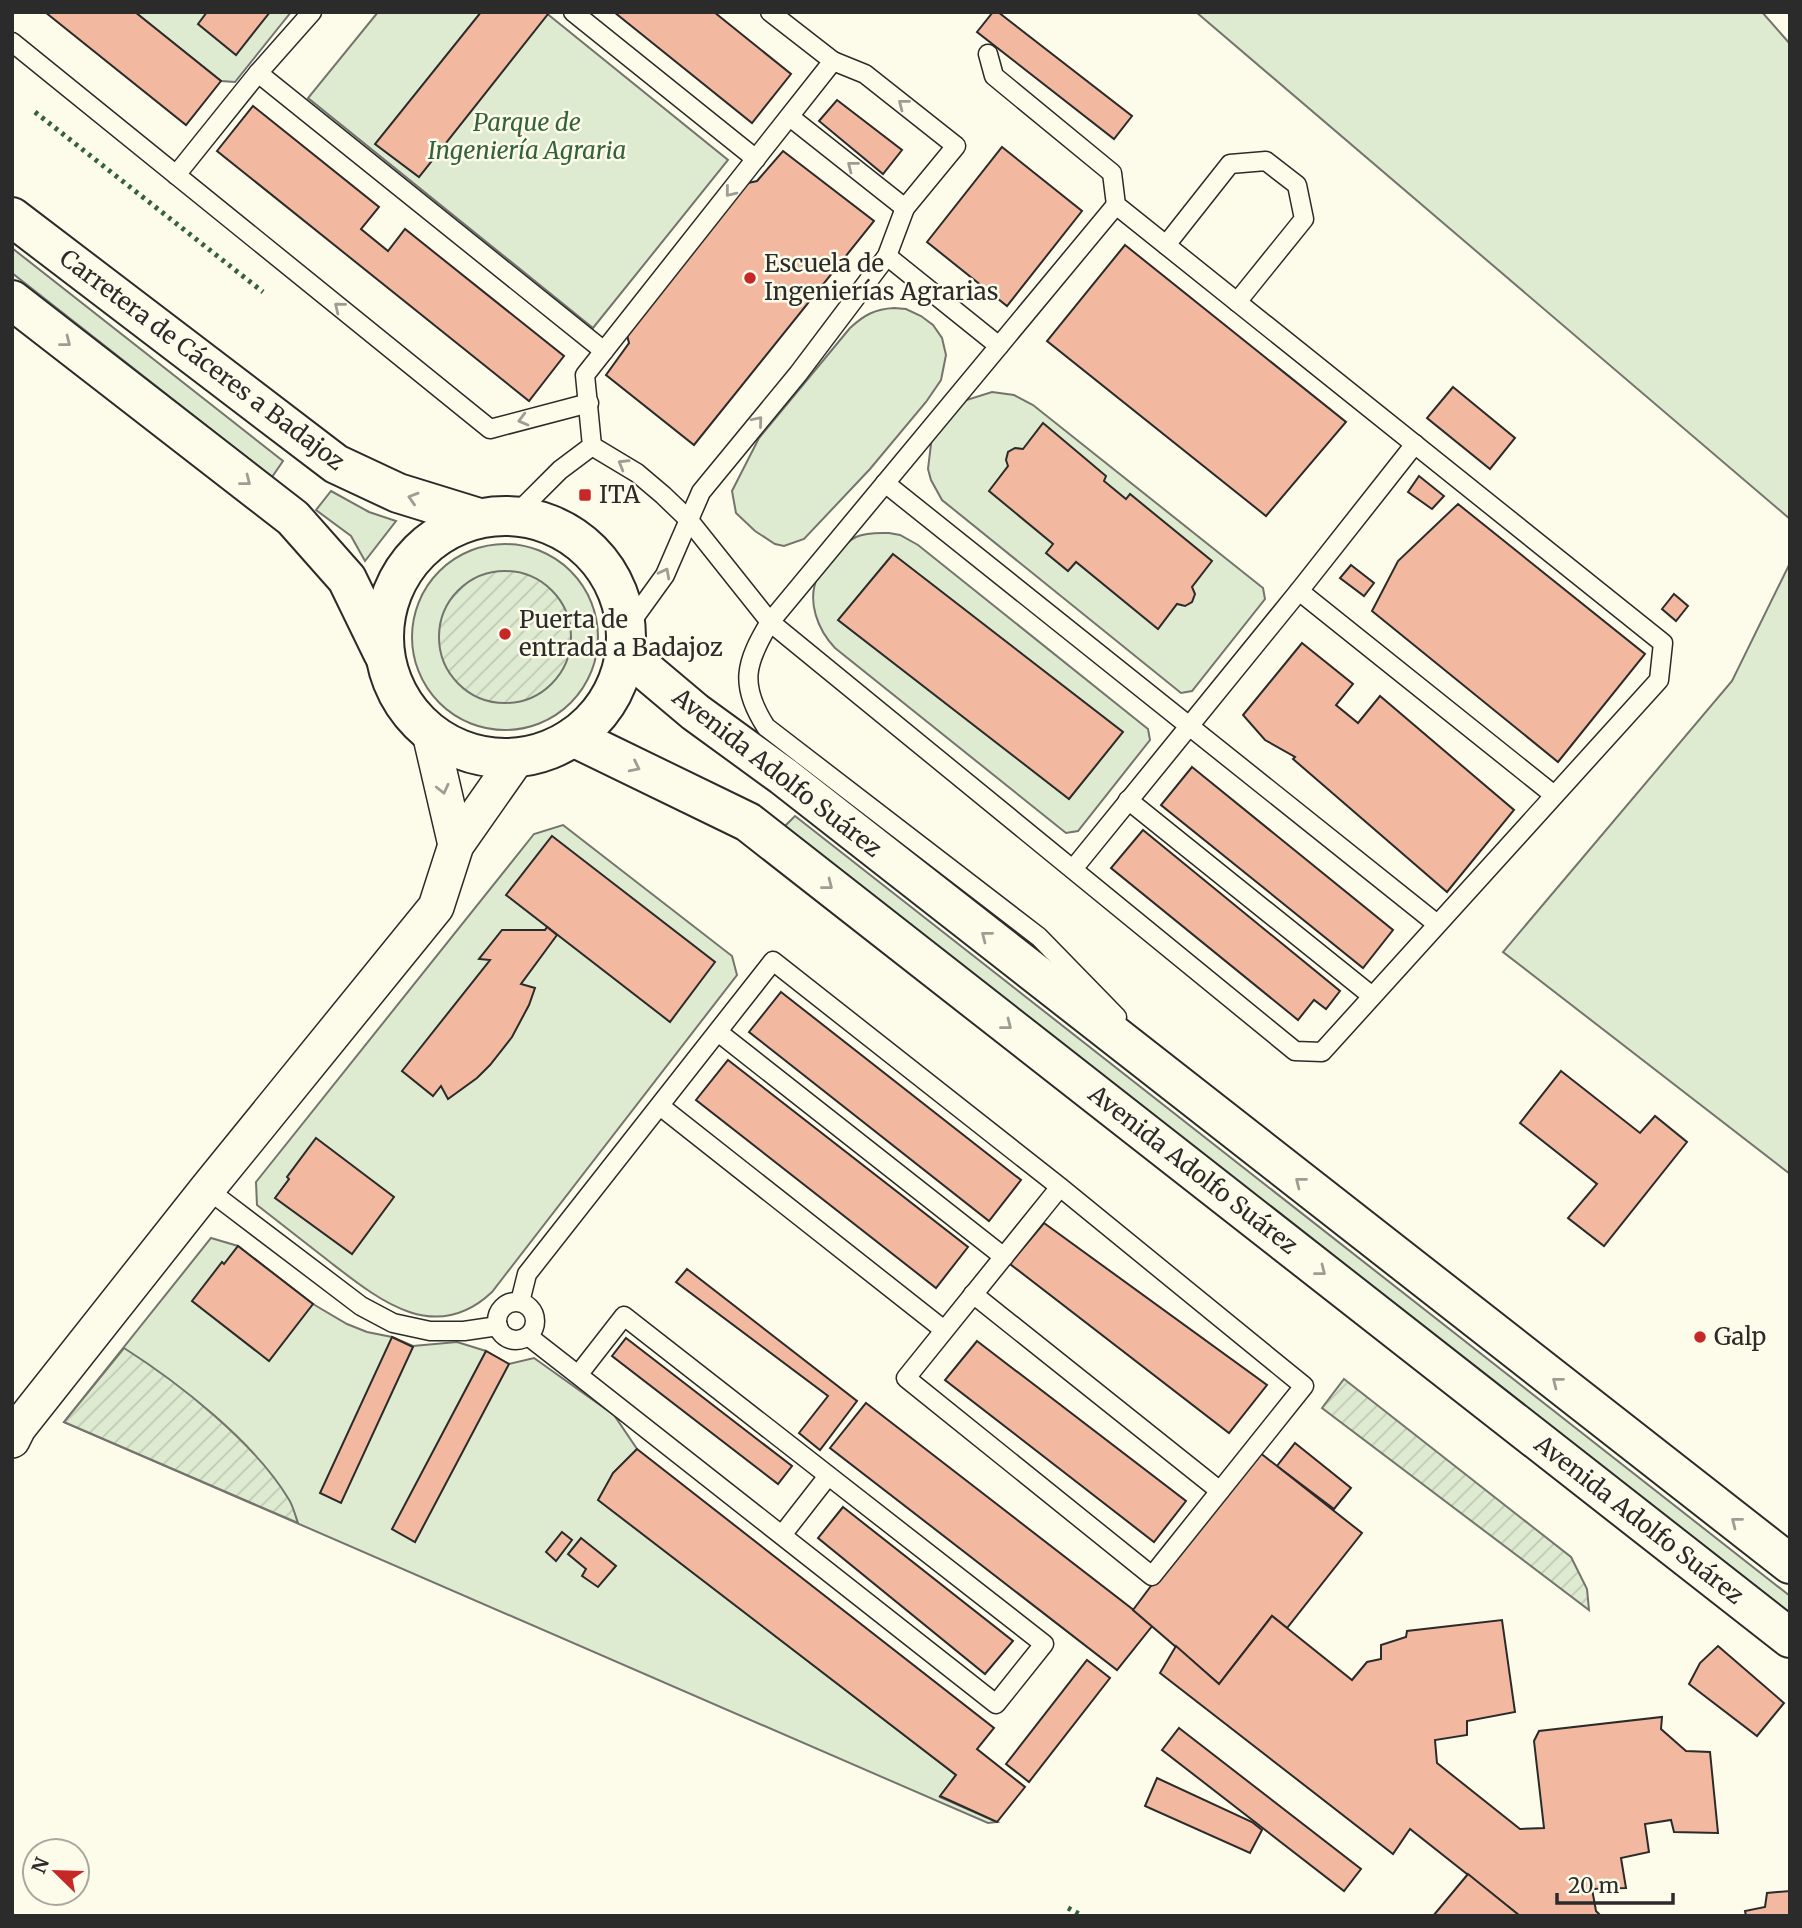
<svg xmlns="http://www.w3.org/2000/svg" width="1802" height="1928" font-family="Merriweather,serif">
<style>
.green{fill:#deebd1;stroke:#74746e;stroke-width:2}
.garden{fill:url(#garden-furrows);stroke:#74746e;stroke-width:2}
.building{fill:#f2b8a0;stroke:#2b2b2b;stroke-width:2}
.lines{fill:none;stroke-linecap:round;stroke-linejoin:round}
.service-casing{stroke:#2b2b2b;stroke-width:21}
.minor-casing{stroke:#2b2b2b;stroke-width:38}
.trunk-casing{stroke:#2b2b2b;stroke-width:42}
.service{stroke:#fdfbea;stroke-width:18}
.minor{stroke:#fdfbea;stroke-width:35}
.trunk{stroke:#fdfbea;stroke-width:38}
.hedge{stroke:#34623c;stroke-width:5;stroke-dasharray:3.5 5;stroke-linecap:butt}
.oneway{stroke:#9e9d94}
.poi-dot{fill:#c62828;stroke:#fdfbea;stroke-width:2.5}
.labels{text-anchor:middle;stroke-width:5;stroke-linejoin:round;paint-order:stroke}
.park-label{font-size:24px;font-style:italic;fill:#34623c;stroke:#fdfbea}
.poi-label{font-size:24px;fill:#2b2b2b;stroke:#fdfbea;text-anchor:start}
.street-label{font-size:24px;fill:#2b2b2b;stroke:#fdfbea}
</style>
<defs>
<pattern id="garden-furrows" width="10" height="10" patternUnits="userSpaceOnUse" patternTransform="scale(1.75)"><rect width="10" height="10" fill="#deebd1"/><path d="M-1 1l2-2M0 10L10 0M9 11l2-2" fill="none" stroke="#bfcab4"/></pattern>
</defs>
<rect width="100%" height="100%" fill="#fdfbea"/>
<g class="green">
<path d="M135,12H291L235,82L221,81Z"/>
<path d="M378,12H545L728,160L593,328L308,98Z"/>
<path d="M1196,12H1762L1790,44V519Z"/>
<path d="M12,248L283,461L272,477L12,273Z"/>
<path d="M894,308L906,309L921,316L933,325L942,338L946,355L941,380L926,402L870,469L804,539L784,546L775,544L755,531L736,513L732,491L759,438L850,328C864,315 875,309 894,308Z"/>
<path d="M992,392L1014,395L1033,405L1263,588L1265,599L1192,691L1181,693L942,500L931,480L928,469L932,436L960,402Z"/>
<path d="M331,491L369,512L396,521L365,561L351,536L316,510Z"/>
<path d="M889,533L900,535L918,545L1148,729L1150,740L1078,831L1066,833L835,648C818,630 806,601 818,576C821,570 827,564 832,559C850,536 859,532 889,533Z"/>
<circle cx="505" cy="637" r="93"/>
<path d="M1790,563V1174L1503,952L1732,681Z"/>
<path d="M795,816L1790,1596V1613L784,827Z"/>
<path d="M563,825L732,956L737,975L492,1292C435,1346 379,1300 330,1262C306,1243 281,1224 257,1205L256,1182L534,834Z"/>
<path d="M211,1238L238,1246L313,1304L347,1324L367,1332L392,1337L413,1346L457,1342L486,1351L509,1364L534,1358L614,1415L637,1449L613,1473L599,1500L956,1775L940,1797L997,1822L988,1823L64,1422Z"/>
</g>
<g class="garden">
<circle cx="505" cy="637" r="66"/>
<path d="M124,1348C179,1383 254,1442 288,1498C293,1505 295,1515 298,1523L64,1422Z"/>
<path d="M1344,1379L1571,1557L1587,1589L1589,1610L1322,1408Z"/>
</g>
<g class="building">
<path d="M45,12H135L221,81L186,125Z"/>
<path d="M207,12H270L236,55L198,24Z"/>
<path d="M481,12H545L548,14L419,177L375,144Z"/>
<path d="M614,12H714L791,74L752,123Z"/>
<path d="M993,12H998L1132,116L1114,139L977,32Z"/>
<path d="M837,100L902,150L883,174L819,121Z"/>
<path d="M253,106L379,207L361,229L388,251L405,229L564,356L529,401L217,151Z"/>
<path d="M1002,147L1082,211L1007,306L927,242Z"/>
<path d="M783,151L874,221L694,445L606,375L629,343L627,335L748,183L757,181Z"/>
<path d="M1125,245L1346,422L1266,516L1047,341Z"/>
<path d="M1453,387L1515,438L1490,469L1427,418Z"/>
<path d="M1043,423L1106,476L1104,481L1126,499L1130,494L1212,561L1192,587L1195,594L1192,602L1185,606L1177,604L1158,629L1076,562L1068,571L1046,553L1053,544L989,491L1008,466L1006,460L1008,452L1015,448L1023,449Z"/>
<path d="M1419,476L1444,496L1432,509L1408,492Z"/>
<path d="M1458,504L1645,654L1558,762L1372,611L1398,561Z"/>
<path d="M893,554L1123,732L1069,799L838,620Z"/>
<path d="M1351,565L1374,583L1364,596L1340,578Z"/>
<path d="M1674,594L1688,606L1676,621L1662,609Z"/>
<path d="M1302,643L1353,684L1336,705L1358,723L1380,696L1514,810L1447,892L1293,759L1295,757L1265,740L1243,715Z"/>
<path d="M1192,767L1393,930L1363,968L1161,805Z"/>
<path d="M1143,830L1340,991L1326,1009L1314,1000L1298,1020L1111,868Z"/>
<path d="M552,836L715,962L670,1022L506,895Z"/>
<path d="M547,927L557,935L521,984L535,988L529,1005L512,1037L490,1065L477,1078L448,1099L441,1086L433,1096L402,1071L490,960L479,959L502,930H545Z"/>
<path d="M781,992L1021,1180L989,1221L749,1032Z"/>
<path d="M728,1060L968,1247L936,1288L696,1100Z"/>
<path d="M1561,1071L1640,1133L1655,1116L1687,1142L1604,1246L1568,1218L1597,1184L1520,1123Z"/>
<path d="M316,1138L394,1197L352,1254L275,1198L289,1179L287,1177Z"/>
<path d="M1044,1223L1267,1385L1229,1433L1010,1264Z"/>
<path d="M238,1246L313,1304L269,1361L192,1301L222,1262L224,1264Z"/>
<path d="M687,1269L857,1401L820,1450L799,1433L828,1396L676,1282Z"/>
<path d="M392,1337L413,1347L341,1503L320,1493Z"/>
<path d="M626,1338L792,1466L778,1484L612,1356Z"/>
<path d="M977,1341L1186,1501L1154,1542L945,1380Z"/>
<path d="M486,1351L509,1364L415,1542L392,1529Z"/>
<path d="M866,1403L1153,1625L1117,1670L830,1448Z"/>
<path d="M1295,1443L1351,1488L1334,1509L1277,1466Z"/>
<path d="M1254,1448L1362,1533L1287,1628L1272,1616L1219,1684L1133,1610Z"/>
<path d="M637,1449L994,1728L977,1749L1025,1787L997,1822L940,1796L956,1775L598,1500L613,1473Z"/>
<path d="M843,1507L1013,1641L985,1674L818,1538Z"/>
<path d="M562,1532L572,1540L556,1561L546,1552Z"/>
<path d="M581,1538L616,1566L598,1587L582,1576L586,1569L568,1554Z"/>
<path d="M1272,1616L1352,1680L1367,1662L1381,1659V1645L1406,1637L1407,1631L1502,1620L1515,1712L1467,1721V1735L1435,1740L1437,1763L1520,1829L1544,1828L1534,1741L1539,1731L1662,1717L1661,1729L1686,1751L1710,1752L1718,1833L1674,1832L1671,1820L1645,1824L1649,1852L1621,1858L1626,1888L1592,1889L1596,1911L1601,1916H1520L1410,1829L1393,1854L1160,1673L1176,1646L1219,1684Z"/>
<path d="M1718,1646L1784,1703L1757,1736L1689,1684L1700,1663Z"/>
<path d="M1087,1660L1110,1678L1029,1782L1006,1764Z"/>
<path d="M1179,1728L1361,1869L1344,1891L1162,1750Z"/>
<path d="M1157,1778L1252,1822L1262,1830L1250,1853L1145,1806Z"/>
<path d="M1468,1874L1520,1916H1433Z"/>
<path d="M1790,1891V1916H1746L1745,1911L1765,1907L1767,1893Z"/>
</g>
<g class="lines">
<g class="service-casing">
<g id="service">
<path d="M573,12L756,159"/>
<path d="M12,42L490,429L589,403"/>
<path d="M258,73L604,351"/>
<path d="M790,117L905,208"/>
<path d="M176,175L258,73L312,12"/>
<path d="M1116,205L770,622C745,663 739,685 766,727L1039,937L1117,1017"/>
<path d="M1166,245L1230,164L1266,161L1297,185L1304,219L1237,302"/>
<path d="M887,256L999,346"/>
<path d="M592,446L637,473L663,495L688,519L770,622L1295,1051L1322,1052L1659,680L1663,643L1116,205L1112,173L994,76L988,54"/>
<path d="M885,483L1437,924"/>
<path d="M514,516L560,470L592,446L585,375L833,61"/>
<path d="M1299,591L1554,795"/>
<path d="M626,629L665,575L701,492L798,374L887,256L905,208L956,146L865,74L833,61L770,12"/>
<path d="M1128,800L1372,996"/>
<path d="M1073,869L1299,591L1415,444"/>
<path d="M718,1032L1004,1257"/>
<path d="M660,1106L944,1330"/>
<path d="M207,1189L361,1306L393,1323L430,1331H464L498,1326"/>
<path d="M973,1294L1220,1491"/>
<path d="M520,1302L527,1274L773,961L1060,1187L1304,1386L1152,1576L906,1378L1060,1187"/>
<circle cx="516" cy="1321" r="19"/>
<path d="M528,1336L578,1375L996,1704L1044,1644L624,1316L578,1375"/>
<path d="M782,1535L828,1476"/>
</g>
</g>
<g class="minor-casing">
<g id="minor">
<path d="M430,733L456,845"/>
<path d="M12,1440L18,1428L207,1189L436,907L456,845L517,758"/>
</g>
</g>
<g class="trunk-casing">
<g id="trunk">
<path d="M12,217L336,464L398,493L479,518"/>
<path d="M12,300L293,518L347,579L383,653"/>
<circle cx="505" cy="637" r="121"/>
<path d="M625,653L695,712L783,776L1790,1564"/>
<path d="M573,737L748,822L1790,1638"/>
</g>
</g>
<use href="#service" class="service"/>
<use href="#minor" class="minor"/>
<use href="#trunk" class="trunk"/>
<g class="hedge">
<path d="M35,112L263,292"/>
<path d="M1068,1908L1083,1916"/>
</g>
</g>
<defs><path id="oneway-chevron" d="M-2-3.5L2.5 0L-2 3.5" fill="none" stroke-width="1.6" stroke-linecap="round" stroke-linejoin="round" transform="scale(1.75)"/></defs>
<g class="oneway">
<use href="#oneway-chevron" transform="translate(903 104) rotate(-142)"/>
<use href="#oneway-chevron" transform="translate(852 166) rotate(-142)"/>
<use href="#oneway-chevron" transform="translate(730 192) rotate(129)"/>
<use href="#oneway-chevron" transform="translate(339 307) rotate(-141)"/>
<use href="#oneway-chevron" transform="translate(66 342) rotate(38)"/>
<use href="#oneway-chevron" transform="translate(523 420) rotate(165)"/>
<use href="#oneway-chevron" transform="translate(758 421) rotate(-50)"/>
<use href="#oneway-chevron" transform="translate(623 464) rotate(-149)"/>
<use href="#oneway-chevron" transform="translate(246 481) rotate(38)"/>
<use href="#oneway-chevron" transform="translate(413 498) rotate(-163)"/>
<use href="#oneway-chevron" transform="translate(665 573) rotate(-62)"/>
<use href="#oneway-chevron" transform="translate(635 767) rotate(26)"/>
<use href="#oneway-chevron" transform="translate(443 789) rotate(77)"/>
<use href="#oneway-chevron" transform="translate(828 885) rotate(38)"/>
<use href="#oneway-chevron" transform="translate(986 936) rotate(-142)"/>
<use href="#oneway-chevron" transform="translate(1007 1025) rotate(38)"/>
<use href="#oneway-chevron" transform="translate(1300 1182) rotate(-142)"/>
<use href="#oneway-chevron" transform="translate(1321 1271) rotate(38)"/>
<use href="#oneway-chevron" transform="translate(1557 1382) rotate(-142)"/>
<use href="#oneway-chevron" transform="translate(1736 1522) rotate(-142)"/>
</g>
<g class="poi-dot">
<circle cx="750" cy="278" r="7"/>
<rect x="578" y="488" width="14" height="14" rx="3.5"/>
<circle cx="505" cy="634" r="7"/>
<circle cx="1700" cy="1337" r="7"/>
</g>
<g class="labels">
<g class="park-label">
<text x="527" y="131">Parque de<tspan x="527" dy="28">Ingeniería Agraria</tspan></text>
</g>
<g class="poi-label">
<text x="764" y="272">Escuela de<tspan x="764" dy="28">Ingenierías Agrarias</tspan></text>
<text x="599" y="503">ITA</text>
<text x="519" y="628">Puerta de<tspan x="519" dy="28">entrada a Badajoz</tspan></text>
<text x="1714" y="1345">Galp</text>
</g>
<g class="street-label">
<text transform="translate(202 360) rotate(37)" y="8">Carretera de Cáceres a Badajoz</text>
<text transform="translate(777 773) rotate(38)" y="8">Avenida Adolfo Suárez</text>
<text transform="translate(1193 1170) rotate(38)" y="8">Avenida Adolfo Suárez</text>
<text transform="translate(1639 1520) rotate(38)" y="8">Avenida Adolfo Suárez</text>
</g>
</g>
<rect width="1802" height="1928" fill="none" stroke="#2b2b2b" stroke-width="28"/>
<g transform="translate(56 1872) rotate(293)"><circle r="33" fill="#fdfbea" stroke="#a9a89e" stroke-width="2"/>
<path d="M0-5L12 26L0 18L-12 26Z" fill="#c62828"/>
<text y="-10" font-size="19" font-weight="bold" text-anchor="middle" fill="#2b2b2b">N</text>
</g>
<path d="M1557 1893v10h116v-10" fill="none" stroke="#2b2b2b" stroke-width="3.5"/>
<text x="1568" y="1893" font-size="21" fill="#2b2b2b" stroke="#fdfbea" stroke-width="5" paint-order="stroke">20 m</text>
</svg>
